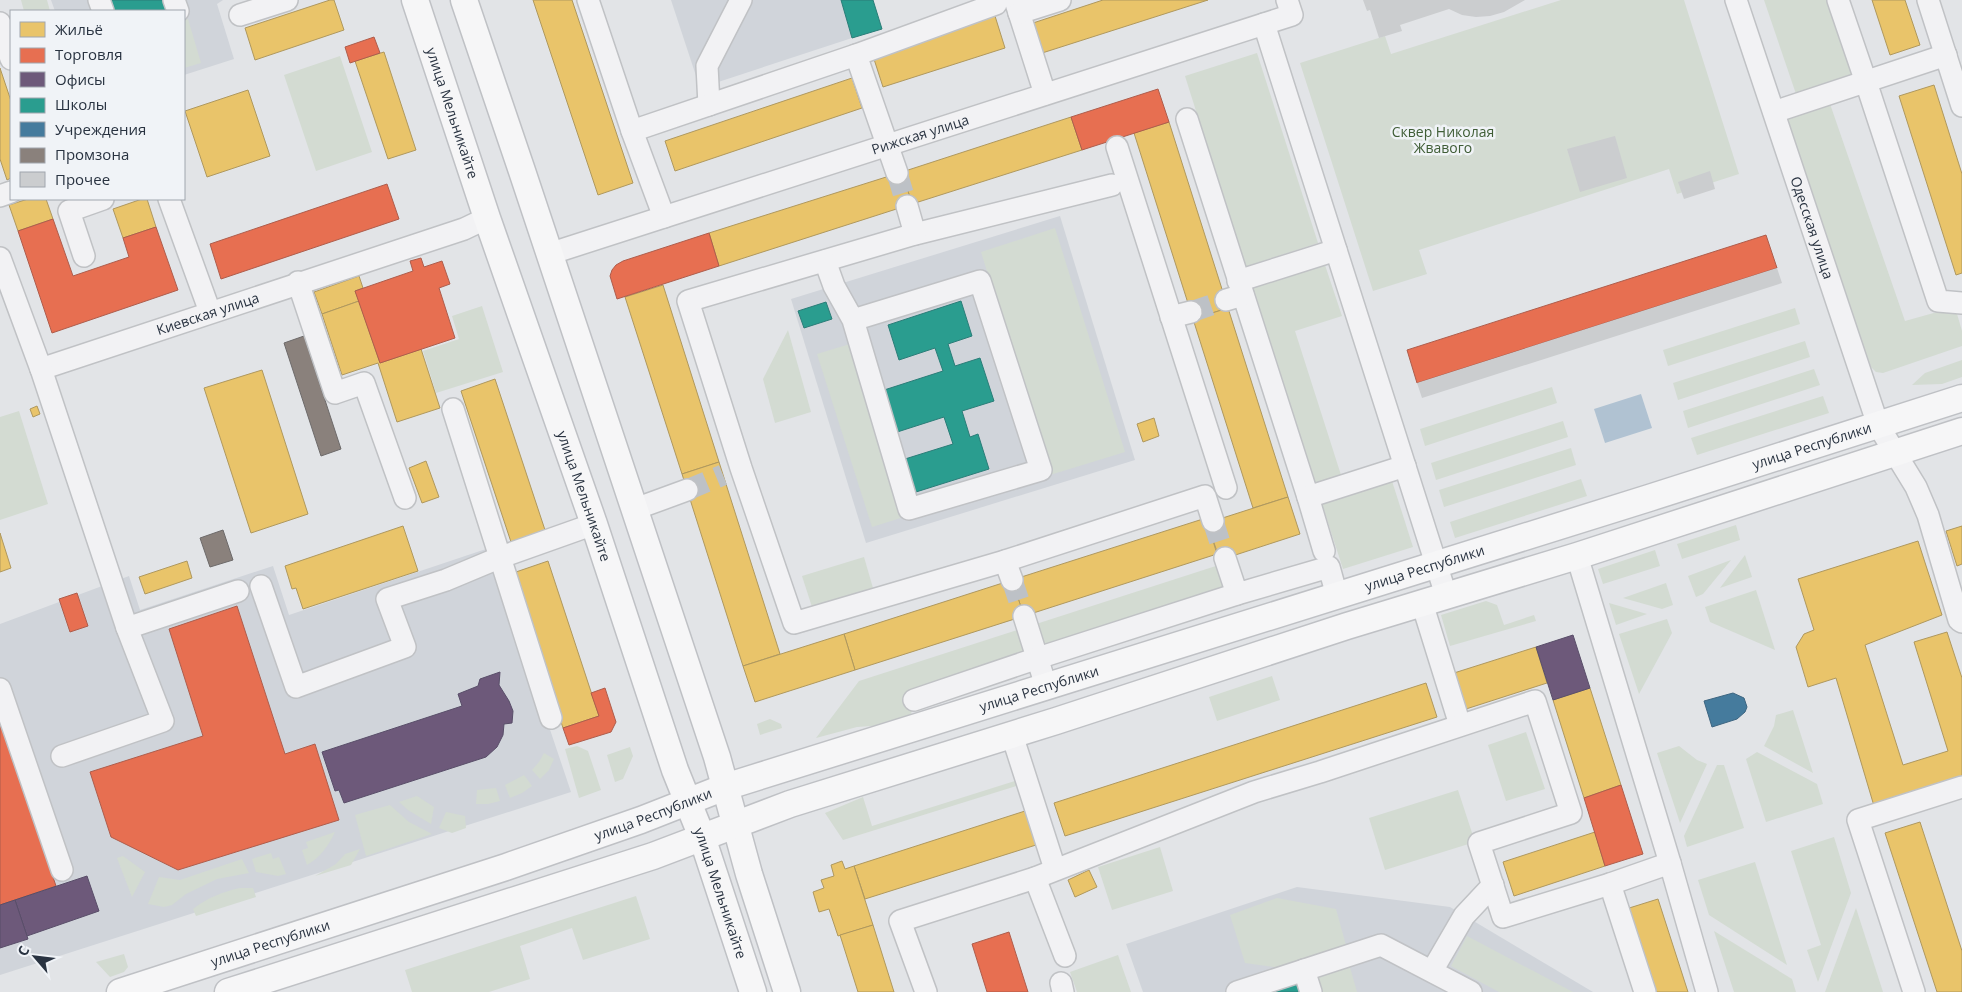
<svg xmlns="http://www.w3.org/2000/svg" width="1962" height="992" font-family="'Open Sans',sans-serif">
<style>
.built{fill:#d0d4da}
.green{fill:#d3dbd2}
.water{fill:#b0c2d2}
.homes{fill:#e9c46a;stroke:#af985e}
.shops{fill:#e76f51;stroke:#ae5d4c}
.offices{fill:#6d597a;stroke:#594e69}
.schools{fill:#2a9d8f;stroke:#2a7d78}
.public{fill:#457b9d;stroke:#3d6581}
.industry{fill:#8a817c;stroke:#6d6a6a}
.building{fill:#cbcdcf}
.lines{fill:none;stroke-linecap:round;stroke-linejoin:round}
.minor-tunnel{stroke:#bdc1c6;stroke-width:21;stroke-dasharray:21 11;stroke-linecap:butt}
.minor-casing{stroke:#c0c2c5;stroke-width:24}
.major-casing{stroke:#bfc1c5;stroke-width:29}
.minor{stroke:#f2f2f4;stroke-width:21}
.major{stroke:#f6f6f7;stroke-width:26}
.labels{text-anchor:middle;stroke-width:5;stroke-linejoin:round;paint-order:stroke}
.street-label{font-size:14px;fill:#293341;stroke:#f0f3f7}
.park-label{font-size:14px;fill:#3f5d36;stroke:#f0f3f7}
</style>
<rect width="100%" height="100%" fill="#e2e4e7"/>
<g class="built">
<path d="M51,0H223L217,4L234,59L184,75V11H55Z"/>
<path d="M671,0H841L852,38L700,88Z"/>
<path d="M1060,216L1135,460L866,543L791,299Z"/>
<path d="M489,548L571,792L0,975V624L129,576L140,610L273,566L289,615Z"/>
<path d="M1297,887L1450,907L1593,992H1143L1126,944Z"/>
</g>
<g class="green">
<path d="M21,0H47L50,11H24Z"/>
<path d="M1561,0H1684L1739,174L1677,194L1669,169L1419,250L1427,274L1373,291L1300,63L1385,36L1391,54Z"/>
<path d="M1764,0H1837L1860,73L1796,94Z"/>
<path d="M188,19L201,63L184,68V20Z"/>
<path d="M1257,53L1318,243L1245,267L1185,76Z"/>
<path d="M340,56L372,152L316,171L284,75Z"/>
<path d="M1829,101L1905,321L1955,307L1962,331V346L1883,373L1876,372L1871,367L1783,115Z"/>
<path d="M1055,228L1125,452L1050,475L981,252Z"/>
<path d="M1325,265L1342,316L1295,331L1341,475L1314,483L1251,288Z"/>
<path d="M482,306L503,372L436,393L423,351L459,339L452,316Z"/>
<path d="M1795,308L1800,324L1668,366L1663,350Z"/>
<path d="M788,330L811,412L775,423L763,379Z"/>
<path d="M1805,341L1810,357L1678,400L1673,383Z"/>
<path d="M853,343L907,516L872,527L817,354Z"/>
<path d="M1962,360V377L1942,384L1912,385L1925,373Z"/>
<path d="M1814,369L1820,385L1688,428L1683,411Z"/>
<path d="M1552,387L1557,403L1425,446L1420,429Z"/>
<path d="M1823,396L1829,413L1697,455L1691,438Z"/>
<path d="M19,411L48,504L0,520V417Z"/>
<path d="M1563,421L1568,437L1436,480L1431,463Z"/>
<path d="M1571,448L1576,465L1444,507L1439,490Z"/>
<path d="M1581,479L1587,496L1455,538L1450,522Z"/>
<path d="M1392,481L1413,547L1343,569L1322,504Z"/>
<path d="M1736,525L1740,540L1682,559L1677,544Z"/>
<path d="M1655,550L1660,566L1603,584L1598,569Z"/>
<path d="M1745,555L1752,577L1720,588Z"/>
<path d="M864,557L873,588L812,607L802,576Z"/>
<path d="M1731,560L1703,594L1696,597L1688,576Z"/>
<path d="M1222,564L1231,588L913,693L911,717L885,725L857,727L816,738L859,681Z"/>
<path d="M1666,583L1673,605L1662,609L1623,598Z"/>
<path d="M1756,590L1775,650L1710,622L1705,607Z"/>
<path d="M1486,601L1497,605L1504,625L1534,615L1536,621L1450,646L1441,615Z"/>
<path d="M1609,603L1647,614L1616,625Z"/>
<path d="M1667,619L1672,633L1639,694L1619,634Z"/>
<path d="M1272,676L1280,700L1217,721L1209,697Z"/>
<path d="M1793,710L1813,773L1764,746L1774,726L1776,715Z"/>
<path d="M770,719L781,724L782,728L760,735L757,724Z"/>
<path d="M1526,732L1545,789L1506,801L1488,745Z"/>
<path d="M577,746L588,751L601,790L579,798L565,749Z"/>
<path d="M1679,746L1697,760L1707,764L1680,823L1657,753Z"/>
<path d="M630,747L633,756L623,779L615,782L607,755Z"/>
<path d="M1757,752L1817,784L1823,804L1766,822L1746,759Z"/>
<path d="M544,753L554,759L549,770L540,779L532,770L539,762Z"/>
<path d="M1717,765H1724L1744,828L1687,847L1684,836Z"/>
<path d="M524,775L532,786L522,793L510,798L505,785Z"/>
<path d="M1021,779L1023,784L843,840L825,813L863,797L872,826Z"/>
<path d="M496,788L500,801L488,804H476L477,790Z"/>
<path d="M1458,790L1475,842L1385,870L1369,818Z"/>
<path d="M417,796L434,807L431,824L408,810L399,802Z"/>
<path d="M390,805L409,822L432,834L366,856L355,815Z"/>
<path d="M446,812L465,816L466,828L452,833L439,828Z"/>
<path d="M335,832C329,845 320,858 307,865L302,850L308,848L306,842Z"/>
<path d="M1834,837L1851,893L1818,982L1807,950L1821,945L1791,851Z"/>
<path d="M1160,847L1173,891L1112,910L1098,867Z"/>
<path d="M360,849L351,865L315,876L336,864L345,854Z"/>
<path d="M271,853L273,859L279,857L286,874L278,876L256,872L252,859Z"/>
<path d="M123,856L145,872L132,897L117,858Z"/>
<path d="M242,859L249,873L217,879L186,894L172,905L164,907L148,904L159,877L180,880Z"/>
<path d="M1755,862L1787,965L1709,915L1698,880Z"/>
<path d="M240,888H253L256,897L196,916L193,909C207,898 222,892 240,888Z"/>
<path d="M636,896L650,939L583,960L572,928L520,946L530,979L489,992H412L405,970Z"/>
<path d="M1277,898L1336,909L1347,949L1281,968L1245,963L1230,915Z"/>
<path d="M1856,908L1883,992H1825Z"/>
<path d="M1714,931L1792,979L1796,992H1734Z"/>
<path d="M1467,936L1573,992H1499L1451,966Z"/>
<path d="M124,954L128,967L124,972L110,977L96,962Z"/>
<path d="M1118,955L1131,992H1077L1070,972Z"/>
<path d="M1349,964L1357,992H1321L1316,973Z"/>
</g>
<path class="water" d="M1641,394L1652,428L1605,443L1594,409Z"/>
<g class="homes">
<path d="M330,0H334L344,30L255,60L245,28Z"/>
<path d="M533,0H572L633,183L598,195Z"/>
<path d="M1103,0H1208L1039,54L1030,24Z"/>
<path d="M1872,0H1905L1920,45L1890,55Z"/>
<path d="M995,16L1005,48L883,87L873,56Z"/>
<path d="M384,52L416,150L388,159L355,61Z"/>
<path d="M0,68L11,101V178L7,180L0,159Z"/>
<path d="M852,78L862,108L675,171L665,141Z"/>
<path d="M1934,85L1962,174V273L1956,275L1899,96Z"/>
<path d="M248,90L270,156L207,177L185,111Z"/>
<path d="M1071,117L1082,150L912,204L902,172Z"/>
<path d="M1169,122L1228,308L1193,319L1134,133Z"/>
<path d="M902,172L912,204L719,266L709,233Z"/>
<path d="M28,199H46L53,219L18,231L9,205Z"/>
<path d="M142,199H147L156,227L123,238L113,209Z"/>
<path d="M359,276L363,288L355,291L359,301L322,314L314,292Z"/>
<path d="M663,285L719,462L682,474L625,297Z"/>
<path d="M359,301L380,363L421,349L440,408L397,422L378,363L342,375L322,314Z"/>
<path d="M1228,308L1288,497L1253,508L1193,319Z"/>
<path d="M262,370L308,514L251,533L204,388Z"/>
<path d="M495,379L545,530L511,542L461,391Z"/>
<path d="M37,406L40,414L33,417L30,409Z"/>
<path d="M1154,418L1159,436L1143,442L1137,424Z"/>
<path d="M426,461L439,497L422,503L409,468Z"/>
<path d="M719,462L780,654L743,666L682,474Z"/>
<path d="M1288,497L1300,534L1220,560L1207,523Z"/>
<path d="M1206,518L1217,554L1024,616L1012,580Z"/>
<path d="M403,526L418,571L303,609L296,588L292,589L285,566Z"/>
<path d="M1962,526V564L1957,566L1946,531Z"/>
<path d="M0,533L11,568L0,572Z"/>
<path d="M1918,541L1942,615L1865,645L1903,765L1948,751L1914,642L1947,632L1962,678V778L1874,806L1836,678L1808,687L1796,647L1804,634L1814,630L1798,579Z"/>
<path d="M187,561L192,578L145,594L139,577Z"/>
<path d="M548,561L599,716L563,728L513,573Z"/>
<path d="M1012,580L1024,616L855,670L844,634Z"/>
<path d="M844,634L855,670L755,702L743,666Z"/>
<path d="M1536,647L1547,683L1466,709L1454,673Z"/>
<path d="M1426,683L1437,717L1065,836L1054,803Z"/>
<path d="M1590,688L1621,785L1584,798L1553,700Z"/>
<path d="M1025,811L1036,845L865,899L854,866Z"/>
<path d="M1920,822L1962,951V992H1937L1885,833Z"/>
<path d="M1595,832L1605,866L1514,896L1503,862Z"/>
<path d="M842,861L845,869L854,866L873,925L838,936L829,909L819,912L813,892L824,888L821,880L834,876L831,865Z"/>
<path d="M1089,870L1097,887L1075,897L1068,880Z"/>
<path d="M1658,899L1688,992H1652L1626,909Z"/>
<path d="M873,925L894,992H858L840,935Z"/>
</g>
<g class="shops">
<path d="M374,37L380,53L350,63L345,47Z"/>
<path d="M1158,89L1169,122L1082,150L1071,117Z"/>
<path d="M387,184L399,219L221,279L210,244Z"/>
<path d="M53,219L73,276L129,257L123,238L156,227L178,290L52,333L18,231Z"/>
<path d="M709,233L719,266L617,299L610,276L612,270L616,265L623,261Z"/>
<path d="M1766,235L1777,268L1417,383L1407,350Z"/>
<path d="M421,258L424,267L442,261L450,284L439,288L455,338L380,363L355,291L413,271L410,261Z"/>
<path d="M77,593L88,626L70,632L59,599Z"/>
<path d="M237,606L285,754L315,744L339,820L178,870L111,837L90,772L203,736L169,629Z"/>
<path d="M605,688L616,722L611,732L569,745L563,728L599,716L591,693Z"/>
<path d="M0,720L56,886L0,905Z"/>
<path d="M1621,785L1643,854L1605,866L1584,798Z"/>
<path d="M1009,932L1028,992H987L972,944Z"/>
</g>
<g class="offices">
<path d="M1573,635L1590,688L1553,700L1536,647Z"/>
<path d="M500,672L499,685L509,701L513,711L512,723L504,724L503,735L497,747L486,757L344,803L339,790L335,791L322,752L462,706L458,694L478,686L480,679Z"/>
<path d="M87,876L99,911L27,936L15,900Z"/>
<path d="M15,900L28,939L0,948V905Z"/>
</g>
<g class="schools">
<path d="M109,0H166L169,11H113Z"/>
<path d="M841,0H873L882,29L852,38Z"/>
<path d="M961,301L972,336L948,344L955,366L980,358L994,401L962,411L970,437L978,434L989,469L916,492L905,459L953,444L944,417L891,434L878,392L943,371L935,348L899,360L888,325Z"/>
<path d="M826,302L832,319L804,328L798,311Z"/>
<path d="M1298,981L1302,992H1265Z"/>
</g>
<path class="public" d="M1733,693L1744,698L1747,707L1745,712L1737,719L1712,727L1704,701Z"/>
<g class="industry">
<path d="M304,336L341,449L321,456L284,343Z"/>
<path d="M223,530L233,560L210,567L200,538Z"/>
</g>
<g class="building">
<path d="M1363,0H1525L1504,12L1490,16L1476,17L1462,15L1449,9L1400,25L1402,31L1379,38L1370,10L1367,11Z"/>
<path d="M1615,136L1627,178L1580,192L1567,149Z"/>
<path d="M1710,171L1715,189L1684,199L1678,182Z"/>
<path d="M1777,268L1782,283L1422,398L1417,383Z"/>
</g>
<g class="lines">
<g class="minor-tunnel">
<path d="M897,173L907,206"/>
<path d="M1191,312L1226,300"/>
<path d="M687,490L723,475"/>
<path d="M1213,521L1225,558"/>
<path d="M1012,580L1024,616"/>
</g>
<g class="minor-casing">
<g id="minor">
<path d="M99,0L103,11"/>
<path d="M174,0L178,11"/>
<path d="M588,0L632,131L664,217"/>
<path d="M1015,0L1045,94"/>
<path id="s1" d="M1736,0L1878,425L1916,487L1928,515L1959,620L1962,622"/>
<path d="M1838,0L1866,82L1938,301L1962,303"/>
<path d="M1928,0L1962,106"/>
<path d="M1019,13L1060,0"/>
<path d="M240,15L287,0"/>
<path d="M0,23L11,59"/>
<path d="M1264,24L1446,595"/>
<path d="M856,55L996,4"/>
<path d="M709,105L707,66L741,0"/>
<path d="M1774,112L1946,55"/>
<path d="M1187,119L1308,497L1405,466"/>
<path d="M632,131L856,55L897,173"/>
<path d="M1117,147L1226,488"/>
<path d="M1112,185L915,234L688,301L741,468L794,623L1005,561L1205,496L1213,521"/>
<path d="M0,196L11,192"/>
<path d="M169,199L210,312"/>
<path d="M907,206L915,234"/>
<path id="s2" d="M549,254L1292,15L1287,0"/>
<path d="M84,256L69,211L103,199"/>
<path id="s3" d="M0,258L41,369L464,229L487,218"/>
<path d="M825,261L834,286L853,320L909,509L1041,470L980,281L853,320"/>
<path d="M1238,281L1336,250"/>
<path d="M298,282L335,393L364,383L405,498"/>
<path d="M1226,300L1243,295"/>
<path d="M1171,317L1191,312"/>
<path d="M41,369L127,628L238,591"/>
<path d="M453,409L551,718"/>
<path d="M1308,497L1324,551"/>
<path d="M635,509L687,490"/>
<path d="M1225,558L1237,594L1329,567L1337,596"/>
<path d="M1005,561L1012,580"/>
<path d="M261,586L296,687L405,647L387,599L446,580L501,557L594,524"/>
<path d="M1422,603L1460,725"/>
<path d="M1024,616L1046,686"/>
<path d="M0,689L62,870"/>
<path d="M914,700L1038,658L1237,594"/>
<path d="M1012,735L1055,869"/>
<path d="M62,756L163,721L127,628"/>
<path d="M1670,863L1707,992"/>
<path d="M1035,878L1065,956"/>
<path d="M1610,884L1645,992"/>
<path d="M1304,970L1311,992"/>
<path d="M1432,971L1464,916L1493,885"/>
<path d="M1061,983L1063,992"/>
<path d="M926,992L900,921L1035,878L1254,792L1320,772L1535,701L1571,813L1479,843L1503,917L1610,884L1670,863L1577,556"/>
<path d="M1237,992L1381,945L1471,992"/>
<path d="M1914,992L1858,820L1962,787"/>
</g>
</g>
<g class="major-casing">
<g id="major">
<path id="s4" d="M415,0L487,218L594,524L675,770L702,837L753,992"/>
<path d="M464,0L522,171L717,757L749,874L787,992"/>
<path id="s5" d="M120,992L506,867L641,820L725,787L1649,498L1962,398"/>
<path d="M228,992L653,856L790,804L1056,721L1347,626L1577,556L1962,431"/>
</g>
</g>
<use href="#minor" class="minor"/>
<use href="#major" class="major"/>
</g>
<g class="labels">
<g class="street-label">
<text dy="5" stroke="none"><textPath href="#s4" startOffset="119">улица Мельникайте</textPath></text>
<text dy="5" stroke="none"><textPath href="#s2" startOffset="390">Рижская улица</textPath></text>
<text dy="5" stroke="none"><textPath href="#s1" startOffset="240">Одесская улица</textPath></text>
<text dy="5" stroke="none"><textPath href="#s3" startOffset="294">Киевская улица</textPath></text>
<text dy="5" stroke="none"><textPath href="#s5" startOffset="1778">улица Республики</textPath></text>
<text dy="5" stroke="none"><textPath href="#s4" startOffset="524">улица Мельникайте</textPath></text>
<text dy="5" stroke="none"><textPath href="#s5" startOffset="1372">улица Республики</textPath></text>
<text dy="5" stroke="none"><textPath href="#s5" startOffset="968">улица Республики</textPath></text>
<text dy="5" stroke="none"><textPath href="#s5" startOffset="562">улица Республики</textPath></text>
<text dy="5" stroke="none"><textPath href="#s4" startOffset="944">улица Мельникайте</textPath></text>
<text dy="5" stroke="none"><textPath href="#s5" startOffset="158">улица Республики</textPath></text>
</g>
<g class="park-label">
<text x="1443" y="137">Сквер Николая<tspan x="1443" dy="16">Жвавого</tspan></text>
</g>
</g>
<rect x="10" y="10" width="175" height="190" fill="#f0f3f7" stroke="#a0a6ae"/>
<rect x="20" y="22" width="25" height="15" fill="#e9c46a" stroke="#a0a6ae"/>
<text x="55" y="35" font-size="15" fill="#293341">Жильё</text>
<rect x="20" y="48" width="25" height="15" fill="#e76f51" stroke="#a0a6ae"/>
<text x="55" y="60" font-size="15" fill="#293341">Торговля</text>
<rect x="20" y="72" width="25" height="15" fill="#6d597a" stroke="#a0a6ae"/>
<text x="55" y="85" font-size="15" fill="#293341">Офисы</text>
<rect x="20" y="98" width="25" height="15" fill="#2a9d8f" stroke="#a0a6ae"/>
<text x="55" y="110" font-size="15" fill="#293341">Школы</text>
<rect x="20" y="122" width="25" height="15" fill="#457b9d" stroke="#a0a6ae"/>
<text x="55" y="135" font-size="15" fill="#293341">Учреждения</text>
<rect x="20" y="148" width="25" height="15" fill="#8a817c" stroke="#a0a6ae"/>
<text x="55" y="160" font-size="15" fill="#293341">Промзона</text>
<rect x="20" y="172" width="25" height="15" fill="#cbcdcf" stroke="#a0a6ae"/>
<text x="55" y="185" font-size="15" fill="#293341">Прочее</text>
<g transform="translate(35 957) rotate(298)" stroke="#f0f3f7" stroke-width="4" paint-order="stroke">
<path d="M0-4L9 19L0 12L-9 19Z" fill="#293341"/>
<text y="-8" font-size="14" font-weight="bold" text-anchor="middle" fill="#293341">С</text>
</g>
</svg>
